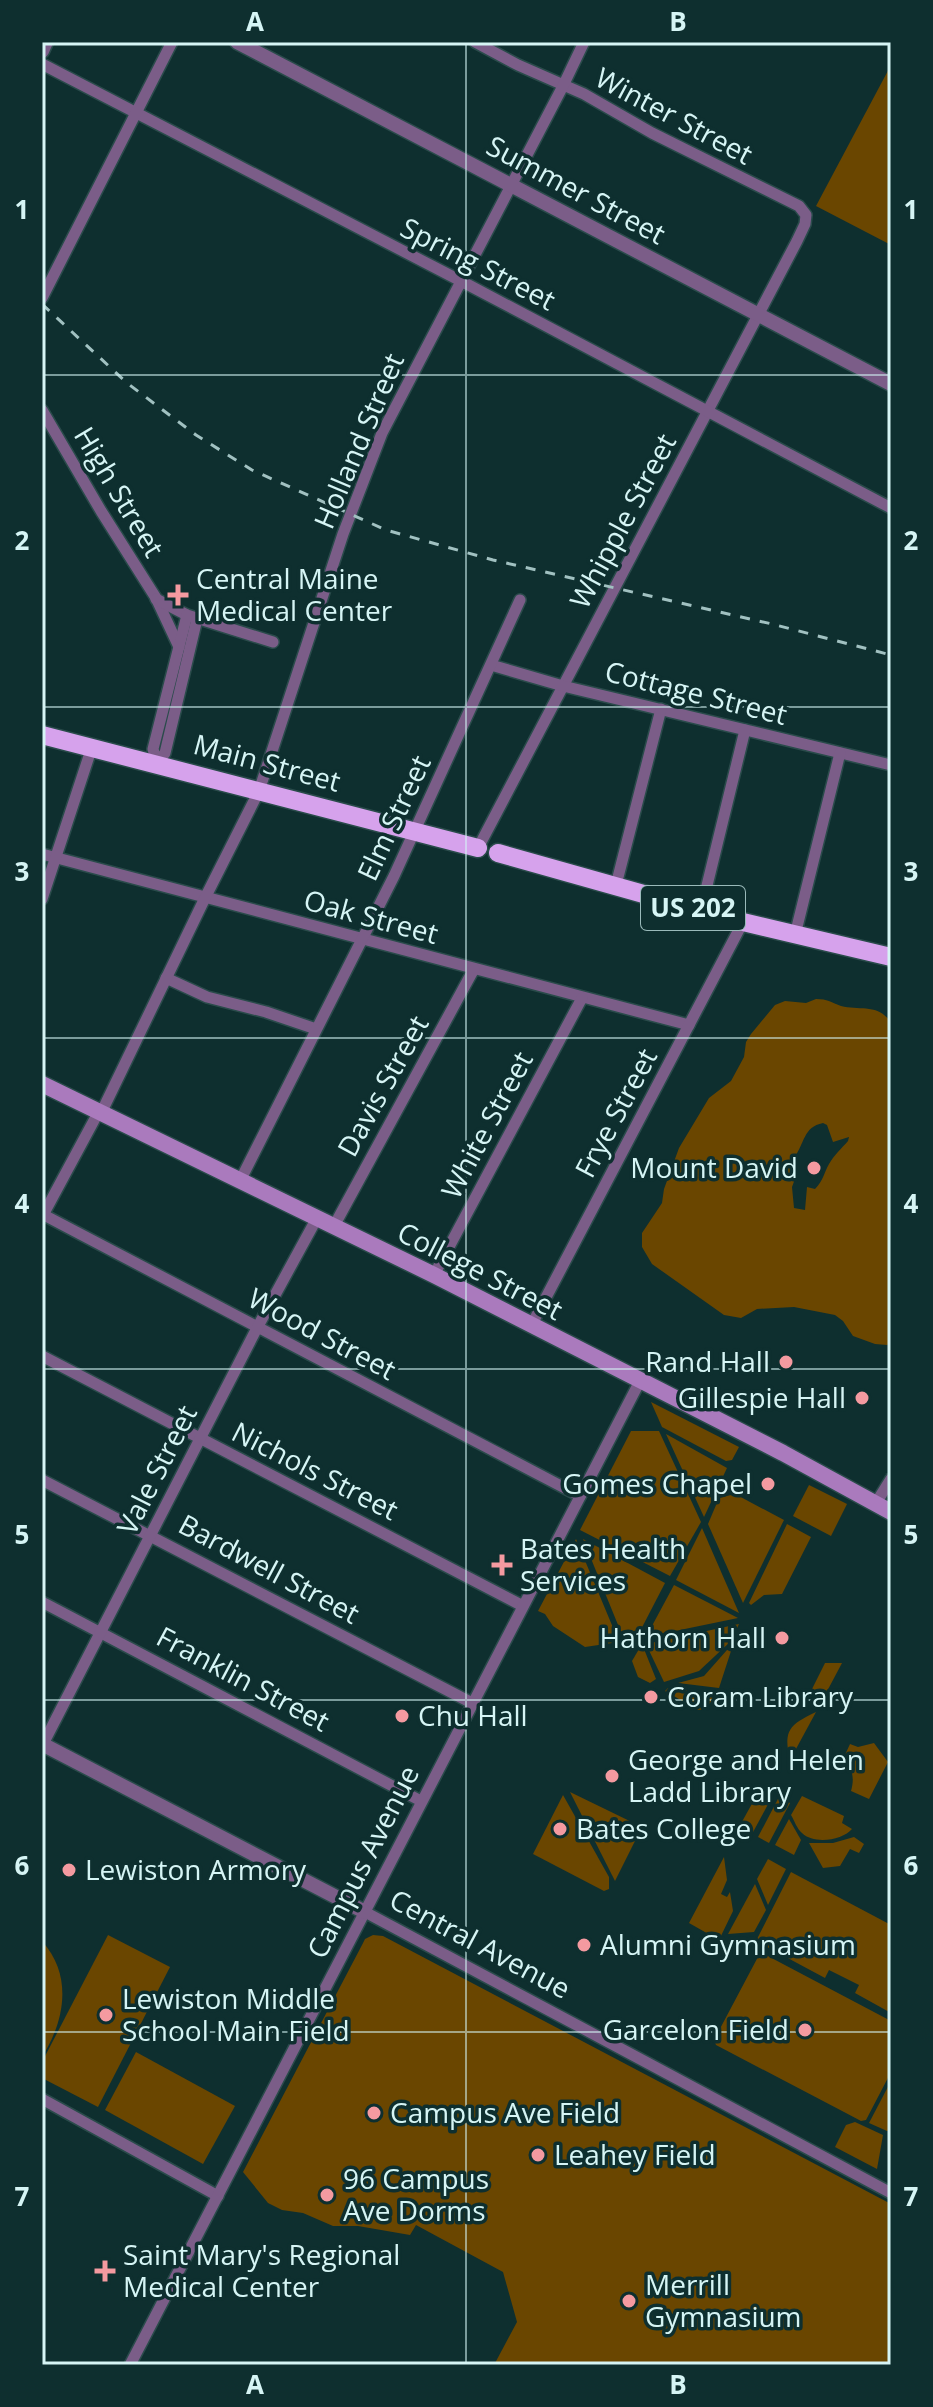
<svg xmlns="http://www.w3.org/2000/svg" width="933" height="2407" font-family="'Open Sans',sans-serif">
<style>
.green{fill:#6a4600;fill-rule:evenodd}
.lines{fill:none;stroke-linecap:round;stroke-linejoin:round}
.minor-casing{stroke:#2a4b4b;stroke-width:14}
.tertiary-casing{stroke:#2a4b4b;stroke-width:17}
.secondary-casing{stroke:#2a4b4b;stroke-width:19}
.trunk-casing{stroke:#2a4b4b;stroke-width:21}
.minor{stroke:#7b5d88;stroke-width:11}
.tertiary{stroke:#7b5d88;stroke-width:14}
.secondary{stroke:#aa7abd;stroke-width:16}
.trunk{stroke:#d6a2ec;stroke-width:18}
.rail{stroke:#a1c1c1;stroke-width:3;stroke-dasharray:10 10;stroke-linecap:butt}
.grid{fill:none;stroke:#d6f5f5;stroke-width:2;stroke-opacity:0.55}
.poi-dot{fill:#f49aa0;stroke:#0e2f2f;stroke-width:3}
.labels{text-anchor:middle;stroke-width:7;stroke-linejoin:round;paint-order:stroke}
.shield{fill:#0e2f2f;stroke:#9ababa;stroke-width:2}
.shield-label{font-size:26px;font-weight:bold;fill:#d6f5f5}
.street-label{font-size:28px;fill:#d6f5f5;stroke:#0e2f2f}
.poi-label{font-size:28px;fill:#d6f5f5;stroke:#0e2f2f;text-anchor:start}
.neatline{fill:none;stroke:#d6f5f5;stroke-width:3}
.grid-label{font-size:26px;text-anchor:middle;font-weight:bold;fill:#d6f5f5}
</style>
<rect width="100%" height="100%" fill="#0e2f2f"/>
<g class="green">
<path d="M891,65V245L816,206Z"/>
<path d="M816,999C828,999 830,1002 841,1006C860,1011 879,1003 891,1023V1343L887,1345L875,1344L853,1336L843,1321L835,1315L794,1307L757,1309L741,1318L724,1315L652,1264L642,1247V1233L662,1203L664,1189L679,1148L709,1098L731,1081L744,1057L746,1042L751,1034L775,1005L785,1001L806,1003ZM823,1123L827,1125L833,1142L849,1137L848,1141C841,1149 835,1154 829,1164C824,1173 823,1181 815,1189L807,1187L805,1210L794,1208L792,1187L799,1168L794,1158C805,1143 803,1127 823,1123Z"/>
<path d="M651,1402L739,1447L732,1460L726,1461L662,1427Z"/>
<path d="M631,1431H659L701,1522L670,1576L580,1530Z"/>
<path d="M666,1434L727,1468L704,1517Z"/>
<path d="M809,1485L847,1504L831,1536L793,1516Z"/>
<path d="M735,1494L784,1520L743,1603L708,1524L719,1498Z"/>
<path d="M787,1524L811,1537L782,1594L764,1595L751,1605L749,1603Z"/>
<path d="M702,1528L739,1613L676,1580Z"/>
<path d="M576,1539L619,1642L585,1647L553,1626L545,1614L538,1611Z"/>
<path d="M583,1539L665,1583L636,1639L625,1642Z"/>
<path d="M674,1585L738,1618L646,1637Z"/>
<path d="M739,1624L731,1641L699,1671L664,1682L646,1644Z"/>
<path d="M642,1644L656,1679L650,1683L638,1677L632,1661Z"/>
<path d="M727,1650L731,1651L719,1688L678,1683L704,1676Z"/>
<path d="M825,1663H842L825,1695L812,1689Z"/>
<path d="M668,1688L716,1694L706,1709L698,1710L665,1691Z"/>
<path d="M816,1712L790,1760C783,1730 789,1725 816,1712Z"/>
<path d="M874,1743L888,1762L869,1799L851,1791C855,1777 852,1769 844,1757L850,1744L858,1747Z"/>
<path d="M570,1792L642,1827L615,1881Z"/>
<path d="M563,1795L609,1877V1889L604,1891L533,1854Z"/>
<path d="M773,1795L752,1834L739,1827L753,1802Z"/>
<path d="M802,1796L844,1816L842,1823L852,1829C843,1840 814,1845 802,1833C797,1829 794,1820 791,1815Z"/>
<path d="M779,1797L790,1803L769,1843L758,1837Z"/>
<path d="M789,1819L801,1840L794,1855L775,1845Z"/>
<path d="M854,1837L864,1844L859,1853L850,1849L840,1866L823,1868L809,1843H833Z"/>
<path d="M724,1857L727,1880L721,1894L727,1897L730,1892L733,1911L719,1940L689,1923Z"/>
<path d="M768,1859L786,1869L768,1905L757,1879Z"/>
<path d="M791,1872L891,1925V2013L855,1993L859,1985L829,1970L825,1978L756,1941Z"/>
<path d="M755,1884L766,1910L754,1932L728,1934Z"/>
<path d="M108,1935L170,1967L98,2107L42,2078V2062Z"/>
<path d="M373,1935L383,1936L891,2204V2365H494L517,2322L503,2272L416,2225L410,2235L358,2226H333L303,2213L282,2210L268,2203L243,2172L362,1945L365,1939Z"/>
<path d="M42,1941C73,1976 65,2020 42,2057Z"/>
<path d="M764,1954L891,2021V2072L866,2120L861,2121L844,2112L716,2045L714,2040L759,1955Z"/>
<path d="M136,2052L235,2106L203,2164L105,2110Z"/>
<path d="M891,2081V2130L887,2131L869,2123Z"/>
<path d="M855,2122L883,2135L877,2169L835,2147L846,2125Z"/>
</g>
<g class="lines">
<g class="minor-casing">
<g id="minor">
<path d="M475,42L518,65L584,94L652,133L799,206L806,215L805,224L797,241L478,848"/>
<path d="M42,64L461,281L891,508"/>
<path d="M42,298L172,42"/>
<path d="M42,410L101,511L156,598L179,647"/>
<path d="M156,599L187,615L273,642"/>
<path d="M491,665L563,686L891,765"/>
<path d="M157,763L153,749L187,615"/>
<path d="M157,763L165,753L197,619"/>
<path d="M42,854L689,1025"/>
<path d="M616,885L661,709"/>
<path d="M42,899L92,747"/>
<path d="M701,910L745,730"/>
<path d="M795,935L840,753"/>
<path d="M166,978L207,997L266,1012L316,1029"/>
<path d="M240,1181L394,876L520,600"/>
<path d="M42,1214L580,1496"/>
<path d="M42,1217L98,1113L104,1107L205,898L259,791L343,534L382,433L563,86L584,42"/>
<path d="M334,1226L474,969"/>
<path d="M434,1275L582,998"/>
<path d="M531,1326L743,922"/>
<path d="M42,1356L523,1606"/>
<path d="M42,1480L472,1703"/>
<path d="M876,1503L891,1479"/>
<path d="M42,1602L421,1801"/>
<path d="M42,1746L257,1328L317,1218"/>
<path d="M365,1912L891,2193"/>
<path d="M42,2099L218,2196"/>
<path d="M130,2365L640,1381"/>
</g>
</g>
<g class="tertiary-casing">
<g id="tertiary">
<path d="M237,42L891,384"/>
<path d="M42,51L46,42"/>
<path d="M42,1744L365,1912"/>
</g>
</g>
<g class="secondary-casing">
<path id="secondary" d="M42,1084L434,1275L783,1453L891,1512"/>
</g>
<g class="trunk-casing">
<g id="trunk">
<path d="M42,735L478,848"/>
<path d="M498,853L743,922L891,957"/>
</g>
</g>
<use href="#minor" class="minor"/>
<use href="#tertiary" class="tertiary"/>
<use href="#secondary" class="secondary"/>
<use href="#trunk" class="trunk"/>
<path class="rail" d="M42,304L127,383L196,435L252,470L386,530L493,560L772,624L891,655"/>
</g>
<path class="grid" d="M466,42V2365M42,375H891M42,707H891M42,1038H891M42,1369H891M42,1700H891M42,2032H891"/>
<g class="poi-dot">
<path d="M174 583h8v8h8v8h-8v8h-8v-8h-8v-8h8z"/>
<circle cx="814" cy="1168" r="8"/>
<circle cx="786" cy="1362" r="8"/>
<circle cx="862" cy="1398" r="8"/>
<circle cx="768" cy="1484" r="8"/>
<path d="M498 1553h8v8h8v8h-8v8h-8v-8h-8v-8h8z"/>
<circle cx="782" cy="1638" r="8"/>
<circle cx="651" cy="1697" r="8"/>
<circle cx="402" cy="1716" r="8"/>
<circle cx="612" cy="1776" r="8"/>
<circle cx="560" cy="1829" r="8"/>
<circle cx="69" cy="1870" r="8"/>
<circle cx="584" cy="1945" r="8"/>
<circle cx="106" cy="2015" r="8"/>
<circle cx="805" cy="2030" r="8"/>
<circle cx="374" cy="2113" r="8"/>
<circle cx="538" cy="2155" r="8"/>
<circle cx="327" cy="2195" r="8"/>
<path d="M101 2259h8v8h8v8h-8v8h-8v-8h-8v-8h8z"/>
<circle cx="629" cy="2301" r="8"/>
</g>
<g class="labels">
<rect class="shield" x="641" y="886" width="104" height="44" rx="6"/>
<g class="shield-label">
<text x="693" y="917">US 202</text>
</g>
<g class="street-label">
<text transform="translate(674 116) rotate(28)" y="10">Winter Street</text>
<text transform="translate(576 190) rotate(28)" y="10">Summer Street</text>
<text transform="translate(478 264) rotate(27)" y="10">Spring Street</text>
<text transform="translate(359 441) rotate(-67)" y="10">Holland Street</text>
<text transform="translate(119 492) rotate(59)" y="10">High Street</text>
<text transform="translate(623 521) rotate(-62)" y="10">Whipple Street</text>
<text transform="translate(696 693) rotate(14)" y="10">Cottage Street</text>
<text transform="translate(267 763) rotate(15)" y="10">Main Street</text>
<text transform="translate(394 818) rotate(-65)" y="10">Elm Street</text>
<text transform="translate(371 917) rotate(15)" y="10">Oak Street</text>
<text transform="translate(383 1086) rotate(-61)" y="10">Davis Street</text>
<text transform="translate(616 1113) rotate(-62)" y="10">Frye Street</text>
<text transform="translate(487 1125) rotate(-62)" y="10">White Street</text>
<text transform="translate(480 1271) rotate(27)" y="10">College Street</text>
<text transform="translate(322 1334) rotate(28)" y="10">Wood Street</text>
<text transform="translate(157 1470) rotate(-63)" y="10">Vale Street</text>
<text transform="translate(315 1471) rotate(27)" y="10">Nichols Street</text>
<text transform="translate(269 1569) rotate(28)" y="10">Bardwell Street</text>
<text transform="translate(243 1679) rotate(28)" y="10">Franklin Street</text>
<text transform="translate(363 1862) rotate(-63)" y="10">Campus Avenue</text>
<text transform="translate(480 1944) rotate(28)" y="10">Central Avenue</text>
</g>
<g class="poi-label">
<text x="196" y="589">Central Maine<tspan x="196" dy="32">Medical Center</tspan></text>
<text x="798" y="1178" text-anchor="end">Mount David</text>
<text x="770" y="1372" text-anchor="end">Rand Hall</text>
<text x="846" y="1408" text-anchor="end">Gillespie Hall</text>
<text x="752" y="1494" text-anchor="end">Gomes Chapel</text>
<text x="520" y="1559">Bates Health<tspan x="520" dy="32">Services</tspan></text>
<text x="766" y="1648" text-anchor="end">Hathorn Hall</text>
<text x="667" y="1707">Coram Library</text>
<text x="418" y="1726">Chu Hall</text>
<text x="628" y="1770">George and Helen<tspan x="628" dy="32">Ladd Library</tspan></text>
<text x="576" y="1839">Bates College</text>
<text x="85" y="1880">Lewiston Armory</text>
<text x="600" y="1955">Alumni Gymnasium</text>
<text x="122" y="2009">Lewiston Middle<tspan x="122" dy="32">School Main Field</tspan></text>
<text x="789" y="2040" text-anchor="end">Garcelon Field</text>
<text x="390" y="2123">Campus Ave Field</text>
<text x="554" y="2165">Leahey Field</text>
<text x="343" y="2189">96 Campus<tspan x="343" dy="32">Ave Dorms</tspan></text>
<text x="123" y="2265">Saint Mary's Regional<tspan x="123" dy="32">Medical Center</tspan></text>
<text x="645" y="2295">Merrill<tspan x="645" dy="32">Gymnasium</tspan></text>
</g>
</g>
<rect width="933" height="2407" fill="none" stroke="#0e2f2f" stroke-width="88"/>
<rect x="44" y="44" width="845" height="2319" class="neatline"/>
<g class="grid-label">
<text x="255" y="31">A</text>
<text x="678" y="31">B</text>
<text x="22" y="219">1</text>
<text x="911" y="219">1</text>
<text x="22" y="550">2</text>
<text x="911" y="550">2</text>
<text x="22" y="881">3</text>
<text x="911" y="881">3</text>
<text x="22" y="1213">4</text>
<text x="911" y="1213">4</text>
<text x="22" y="1544">5</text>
<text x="911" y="1544">5</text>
<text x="22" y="1875">6</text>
<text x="911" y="1875">6</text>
<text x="22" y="2206">7</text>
<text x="911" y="2206">7</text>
<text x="255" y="2394">A</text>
<text x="678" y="2394">B</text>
</g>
</svg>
